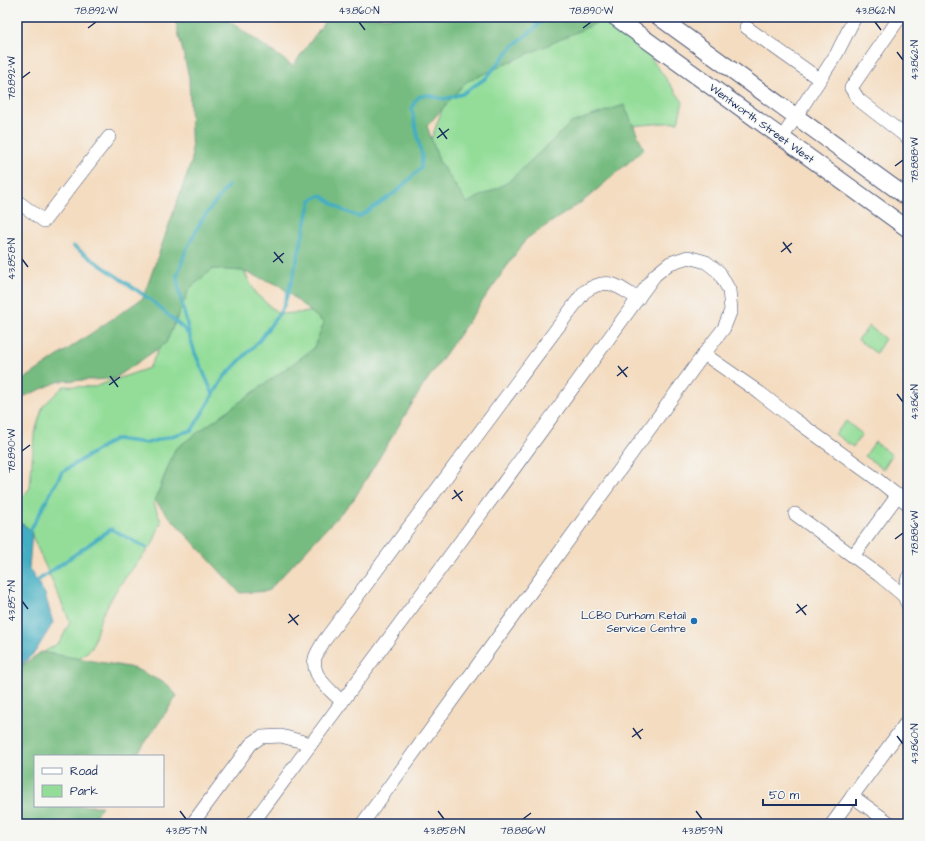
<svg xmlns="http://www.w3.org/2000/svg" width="925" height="841" font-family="'Architects Daughter',sans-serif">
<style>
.green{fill:#93dd98;stroke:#57867b}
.forest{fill:#76bc80;stroke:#48766f}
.water{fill:#43aec2;stroke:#2f6e90}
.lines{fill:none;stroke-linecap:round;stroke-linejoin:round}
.stream{stroke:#43aec2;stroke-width:3.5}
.minor-casing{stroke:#3c496d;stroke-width:14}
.major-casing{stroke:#3c496d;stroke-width:18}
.minor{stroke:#fff;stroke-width:13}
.major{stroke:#fff;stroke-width:16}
.ticks{fill:none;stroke:#1b2f5e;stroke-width:1.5}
.poi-dot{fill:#1f6fb2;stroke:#f6f6f2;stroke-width:1.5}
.labels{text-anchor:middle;stroke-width:3;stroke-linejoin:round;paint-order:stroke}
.street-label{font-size:11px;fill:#1b2f5e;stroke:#f6f6f2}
.poi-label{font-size:11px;fill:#1b2f5e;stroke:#f6f6f2;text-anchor:end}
.neatline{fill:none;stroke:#1b2f5e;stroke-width:1.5}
.ticks-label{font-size:10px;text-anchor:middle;fill:#1b2f5e}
</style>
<rect width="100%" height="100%" fill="#f6f6f2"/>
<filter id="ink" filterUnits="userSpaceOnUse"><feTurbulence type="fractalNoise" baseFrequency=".025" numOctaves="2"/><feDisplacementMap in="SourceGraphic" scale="8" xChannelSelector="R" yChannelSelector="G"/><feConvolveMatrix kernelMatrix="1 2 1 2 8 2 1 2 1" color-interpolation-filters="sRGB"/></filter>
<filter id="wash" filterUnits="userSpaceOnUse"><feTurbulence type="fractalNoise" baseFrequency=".012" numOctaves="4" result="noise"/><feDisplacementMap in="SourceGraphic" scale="16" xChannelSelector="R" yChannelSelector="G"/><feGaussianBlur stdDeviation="0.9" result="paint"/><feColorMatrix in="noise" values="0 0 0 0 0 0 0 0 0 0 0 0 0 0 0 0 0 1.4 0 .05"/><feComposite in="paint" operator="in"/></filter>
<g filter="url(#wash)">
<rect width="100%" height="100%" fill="#f4dcc0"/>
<g class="green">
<path d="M515,17H621L683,102L678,122L630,126L463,218L428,148L443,107Z"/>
<path d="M225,236L256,294L279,314L390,307L166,472L154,503L161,522L153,543L118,587L101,617L92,648L17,707V669L60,642L70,622L30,531L17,587V504L30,488L34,435L43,406L64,386L94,387L149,368L190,288Z"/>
<path d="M869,326L885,339L876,353L858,340Z"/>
<path d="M846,421L862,434L853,447L835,434Z"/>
<path d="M875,442L892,455L883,469L865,456Z"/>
</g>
<g class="forest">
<path d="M182,17H223L293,66L328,17H610L466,82L427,126L439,161L467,203L507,183L571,123L624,105L644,149L586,199L526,239L423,386L354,499L268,591L240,593L155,501L175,449L313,349L324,323L279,285L242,271L213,269L190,288L166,343L114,379L60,381L18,399L17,455V384L143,298L192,160L189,77L176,23Z"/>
<path d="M41,652L134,668L168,685L177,696L136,756H35V806H102L90,824H17V669Z"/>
</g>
<path class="water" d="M19,523L24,525L32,531L29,569L45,594L53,623L35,652L17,669V526Z"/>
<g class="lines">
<g class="stream">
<path d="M73,246L151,300L184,329L189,335"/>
<path d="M213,394L195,353L190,337L179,291L177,276L186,250L203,218L228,186"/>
<path d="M30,531L62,472L115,439L147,443L192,430L224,377L260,340L283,308L293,277L311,200L321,195L342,210L359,217L396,192L421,168L422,157L412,110L415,101L420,96L428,95L444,99L462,94L486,78L513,46L534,29L545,17"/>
<path d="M33,584L111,529L147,548"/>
</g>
</g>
</g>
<g filter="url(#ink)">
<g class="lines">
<g class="minor-casing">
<g id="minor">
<path d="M900,17L851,88L859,100L908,138"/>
<path d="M746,27L819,79"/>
<path d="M782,138L837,53L855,17"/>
<path d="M17,201L44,221L109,137"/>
<path d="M898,495L853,556L879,575L904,596"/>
<path d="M795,514L853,556"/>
<path d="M908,577L904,596L908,605"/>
<path d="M342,702C331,690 311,677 315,658C317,652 321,646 324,641L584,292C608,276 616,285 638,299"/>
<path d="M852,796L891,824"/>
<path d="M192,824L251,744L261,737L281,736L311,744"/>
<path d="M252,824L502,485L655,275L670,263L688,257L706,262L719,272L729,290L731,310L724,328L704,354"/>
<path d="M362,824L704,354L760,393L791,417L874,477L908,504"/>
<path d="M832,824L908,720"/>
</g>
</g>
<g class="major-casing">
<g id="major">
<path d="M615,17L908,229"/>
<path d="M659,17L908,198"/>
</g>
</g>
<use href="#minor" class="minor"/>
<use href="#major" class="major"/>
</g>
</g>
<path class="ticks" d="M359,22L365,30M875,22L881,30M88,28L96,22M583,28L591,22M897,52L903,60M22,78L30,72M439,128L447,139M437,138L449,129M895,166L903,160M783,242L791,253M274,252L283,263M781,252L792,243M22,259L28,267M273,262L284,253M618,366L627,377M110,376L118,387M617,376L628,367M109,385L120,377M897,394L903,402M22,451L30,445M454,490L462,501M452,499L463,491M895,539L903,533M22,601L28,609M797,604L806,615M796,613L807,605M289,614L298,625M288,623L299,615M633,728L641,739M897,736L903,744M632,737L643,729M180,811L186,819M438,811L444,819M696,811L702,819M523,819L531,813"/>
<circle class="poi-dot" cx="694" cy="621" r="4"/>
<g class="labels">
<g class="street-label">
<text transform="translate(762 123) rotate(36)" y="4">Wentworth Street West</text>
</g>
<g class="poi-label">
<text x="686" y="619">LCBO Durham Retail<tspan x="686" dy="13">Service Centre</tspan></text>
</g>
</g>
<rect width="925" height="841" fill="none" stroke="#f6f6f2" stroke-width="44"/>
<rect x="34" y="755" width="130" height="52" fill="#f6f6f2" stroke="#9ea6b7"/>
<rect x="42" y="768" width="20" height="6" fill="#ffffff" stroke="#9ea6b7"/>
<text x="70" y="775" font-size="12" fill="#1b2f5e">Road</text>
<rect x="42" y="785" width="20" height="12" fill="#93dd98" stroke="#9ea6b7"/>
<text x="70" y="795" font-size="12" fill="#1b2f5e">Park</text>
<path d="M763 799v6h93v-6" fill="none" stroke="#1b2f5e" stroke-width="2"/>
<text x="769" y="799" font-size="12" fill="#1b2f5e" stroke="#f6f6f2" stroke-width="3" paint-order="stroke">50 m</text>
<rect x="22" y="22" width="881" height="797" class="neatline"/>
<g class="ticks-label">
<text x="96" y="14">78.892°W</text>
<text x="359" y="14">43.860°N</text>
<text x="591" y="14">78.890°W</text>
<text x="875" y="14">43.862°N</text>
<text transform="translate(914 60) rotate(-90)" y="4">43.862°N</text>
<text transform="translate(11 78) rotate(-90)" y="4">78.892°W</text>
<text transform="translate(914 160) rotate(-90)" y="4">78.888°W</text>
<text transform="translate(11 259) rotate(-90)" y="4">43.858°N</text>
<text transform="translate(914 402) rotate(-90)" y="4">43.861°N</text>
<text transform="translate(11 451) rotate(-90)" y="4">78.890°W</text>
<text transform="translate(914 533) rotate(-90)" y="4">78.886°W</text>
<text transform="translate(11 601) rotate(-90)" y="4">43.857°N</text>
<text transform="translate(914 744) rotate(-90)" y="4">43.860°N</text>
<text x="186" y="834">43.857°N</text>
<text x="444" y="834">43.858°N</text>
<text x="523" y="834">78.886°W</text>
<text x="702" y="834">43.859°N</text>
</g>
</svg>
